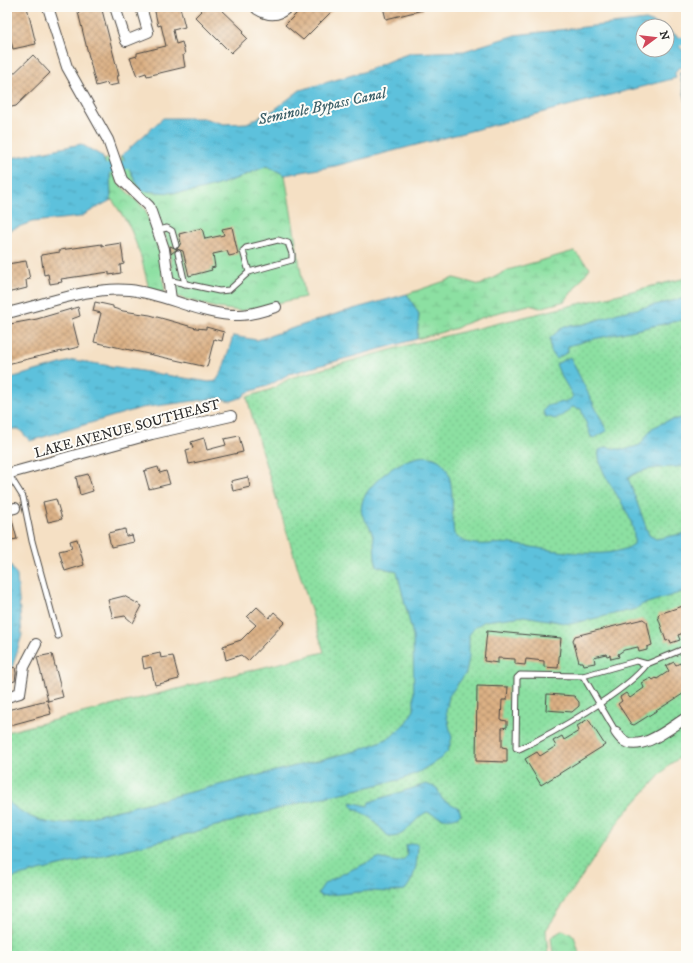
<svg xmlns="http://www.w3.org/2000/svg" width="693" height="963" font-family="'IM FELL DW Pica',serif">
<style>
.grass{fill:url(#grass-dots);stroke:#5c8666}
.wetland{fill:url(#wetland-marsh);stroke:#5c8666}
.park{fill:url(#park-crowns);stroke:#5c8666}
.water{fill:url(#water-ripples);stroke:#447684}
.lines{fill:none;stroke-linecap:round;stroke-linejoin:round}
.stream{stroke:#5dc1dc;stroke-width:2.5}
.canal{stroke:#5dc1dc;stroke-width:9}
.building{fill:url(#building-cross-hatch)}
.lane-casing{stroke:#494642;stroke-width:7}
.street-casing{stroke:#494642;stroke-width:12}
.lane{stroke:#fff;stroke-width:5}
.street{stroke:#fff;stroke-width:10}
.labels{text-anchor:middle;stroke-width:4;stroke-linejoin:round;paint-order:stroke}
.street-label{font-size:14px;fill:#2b2b2b;stroke:#fdfcf7}
.water-label{font-size:15px;font-style:italic;fill:#3c6069;stroke:#fdfcf7}
</style>
<defs>
<pattern id="grass-dots" width="8" height="8" patternUnits="userSpaceOnUse"><rect width="8" height="8" fill="#8ce0a2"/><path d="M2 2h.1M6 6h.1" fill="none" stroke="#79c08c" stroke-width="1.8" stroke-linecap="round"/></pattern>
<pattern id="wetland-marsh" width="20" height="14" patternUnits="userSpaceOnUse"><rect width="20" height="14" fill="#8ce0a2"/><path d="M1 5h8M5 5V1M11 12h8M15 12V8" fill="none" stroke="#79c08c"/></pattern>
<pattern id="park-crowns" width="20" height="18" patternUnits="userSpaceOnUse"><rect width="20" height="18" fill="#8ce0a2"/><path d="M2 6a3 3 0 1 1 6 0M12 15a3 3 0 1 1 6 0" fill="none" stroke="#79c08c"/></pattern>
<pattern id="water-ripples" width="26" height="14" patternUnits="userSpaceOnUse"><rect width="26" height="14" fill="#5dc1dc"/><path d="M2 4q2-2 4 0t4 0M15 11q2-2 4 0t4 0" fill="none" stroke="#4d9db3"/></pattern>
<pattern id="building-cross-hatch" width="8" height="8" patternUnits="userSpaceOnUse"><rect width="8" height="8" fill="#dbb084"/><path d="M0 0l8 8M0 8l8-8" fill="none" stroke="#b28f6c"/></pattern>
</defs>
<rect width="100%" height="100%" fill="#fdfcf7"/>
<filter id="ink" filterUnits="userSpaceOnUse"><feTurbulence type="fractalNoise" baseFrequency=".025" numOctaves="2"/><feDisplacementMap in="SourceGraphic" scale="8" xChannelSelector="R" yChannelSelector="G"/><feConvolveMatrix kernelMatrix="1 2 1 2 8 2 1 2 1" color-interpolation-filters="sRGB"/></filter>
<filter id="wash" filterUnits="userSpaceOnUse"><feTurbulence type="fractalNoise" baseFrequency=".012" numOctaves="4" result="noise"/><feDisplacementMap in="SourceGraphic" scale="16" xChannelSelector="R" yChannelSelector="G"/><feGaussianBlur stdDeviation="0.9" result="paint"/><feColorMatrix in="noise" values="0 0 0 0 0 0 0 0 0 0 0 0 0 0 0 0 0 1.4 0 .05"/><feComposite in="paint" operator="in"/></filter>
<g filter="url(#wash)">
<rect width="100%" height="100%" fill="#f5e0c4"/>
<path class="grass" d="M686,278V754L670,764L621,818L546,930L548,956H7V732L324,652L260,446L247,397L272,389L290,378L412,344Z"/>
<g class="wetland">
<path d="M574,251L590,268L565,301L540,308L529,305L492,314L464,324L457,328L417,339L419,314L407,294L454,278L480,285L508,270Z"/>
<path d="M563,930L574,936L580,956H553L551,937Z"/>
</g>
<g class="park">
<path d="M122,155L141,191L188,192L238,178L267,166L285,175L305,297L241,311L217,308L175,296L169,248L160,220L153,203L126,178L120,156Z"/>
<path d="M110,158L117,182L145,209L159,250L165,293L149,289L141,257L130,227L111,198L110,175L104,160Z"/>
</g>
<g class="water">
<path d="M646,20L663,26H643V50H667V29L681,39L679,46L686,54V67L678,68L675,73L676,78L335,166L285,175L267,166C245,175 222,185 200,190C181,195 160,192 141,191L122,155L163,118H203L224,124L247,123L274,110L300,90L363,72L396,58L411,53L464,51L515,35Z"/>
<path d="M686,70V102L679,72Z"/>
<path d="M81,144L102,156L110,175L111,200L80,217L32,222L7,231V159Z"/>
<path d="M407,294L419,314L417,339L289,374L270,385L246,393L243,397L231,401L218,398L141,408L30,441L19,429H7V379L74,360L209,382L216,381L222,372L233,336L257,340L339,313Z"/>
<path d="M686,298V319L589,340L568,346V352L556,359L551,351L550,338L564,326L585,324L618,313Z"/>
<path d="M570,357L607,431L594,438L591,437L581,409L572,407L563,415L555,419L545,416L543,411L547,406L570,400L573,396L560,374L556,364Z"/>
<path d="M686,417V466C666,469 646,465 628,478L649,535L656,539L686,533V591L641,605L636,609L570,624L524,616L485,621L475,627L469,635V657L466,673L449,696L446,712L452,738L448,751L440,759L419,772L403,779L307,801L176,837L7,879V801C26,816 41,825 66,823L360,750L391,737L406,722L414,710L413,636L397,572L377,566C373,556 376,544 372,533C369,521 358,518 362,503C368,478 427,436 446,468C455,483 451,516 454,534C471,551 491,541 512,544C541,548 610,563 634,544C638,509 595,478 599,450L607,447L624,450L640,445L652,428L667,421Z"/>
<path d="M7,560L17,576L22,635L12,668L7,670Z"/>
<path d="M426,784L437,788L442,799L459,808L461,814C450,823 439,817 427,812C412,819 407,838 389,837L370,817L353,808L351,802L368,806L369,802Z"/>
<path d="M415,843L418,846C417,862 416,877 405,890L390,892L369,891L321,896L318,893L324,884L346,872L378,858L397,862L403,860L407,856L406,845Z"/>
</g>
<g class="lines">
<path class="stream" d="M682,41L686,37"/>
<g class="canal">
<path d="M667,45L682,41"/>
<path d="M96,171L138,162"/>
</g>
</g>
<g id="blocks">
<g class="building">
<path d="M7,7H27L36,44L13,49L7,26Z"/>
<path d="M88,7H99L100,11L102,10L119,76H117L119,84L108,86L107,83L96,86L78,12L89,9Z"/>
<path d="M154,7H180L185,27L173,30L176,44L182,42L185,54L183,55L185,67L147,76L146,73L137,76L130,58L137,56V53L166,46L161,25L158,26Z"/>
<path d="M205,7H219L244,31L242,33L247,38L231,53L195,17Z"/>
<path d="M303,7H336L303,40L285,25Z"/>
<path d="M383,7H423V10L386,19Z"/>
<path d="M33,55L50,73L16,106L7,108V80Z"/>
<path d="M232,227L238,254L229,256L227,251L213,254L215,267L211,268L212,270L189,276L183,251L177,249L171,254L170,246L177,249L181,243L179,234L202,228L205,239L224,235L222,229Z"/>
<path d="M121,243L124,264L120,265L121,273L109,275V272L61,279L62,282L50,284L48,274L44,275L41,255L60,252V250L102,244V246Z"/>
<path d="M26,261L30,279L26,280L27,288L7,293V264Z"/>
<path d="M95,302L113,306V308L123,311L150,315L196,328L206,329V327L224,332L222,341L214,339L207,367L94,342L101,313L93,311Z"/>
<path d="M78,307L80,316L72,319L79,347L7,364V327L11,326L10,324L37,319Z"/>
<path d="M239,436L243,452L189,464L186,450L193,448L191,442L204,438L207,450L226,445L224,439Z"/>
<path d="M158,467L160,473L166,471L170,484L149,489L144,471Z"/>
<path d="M88,474L93,491L80,495L76,477Z"/>
<path d="M248,477L250,487L233,491L231,481Z"/>
<path d="M56,499L62,519L48,522L43,502Z"/>
<path d="M7,516H11L17,539L7,541Z"/>
<path d="M125,529L126,536L132,535L134,542L111,547L108,533Z"/>
<path d="M77,539L84,565L65,571L59,551L72,548L70,541Z"/>
<path d="M124,596L142,606L133,623L125,616L113,618L108,600Z"/>
<path d="M686,605V632L678,635L680,640L671,643L670,640L666,641L658,617L659,614Z"/>
<path d="M257,607L269,618L274,612L285,622L248,661L241,655L226,660L223,646L241,640L256,625L247,617Z"/>
<path d="M643,619L647,622L652,645L647,647V650L639,652L638,647L624,650L618,654L619,657L611,659L610,655L607,656L606,654L594,657L595,663L584,665L583,662H579L573,640L575,636Z"/>
<path d="M487,631L561,638L558,668L544,667V661L526,659L525,665L515,664V659L498,658V663L484,661Z"/>
<path d="M160,653L161,658L173,656L179,679L155,685L151,667L144,669L142,657Z"/>
<path d="M52,654L63,697L48,701L37,657Z"/>
<path d="M674,662L676,665L680,663L686,672V692L634,725L631,724L618,704L622,701L620,697L626,693L630,698L644,688L642,683L651,678L653,680L656,678L657,679L669,671L666,666Z"/>
<path d="M15,667L16,673L15,681L7,683V669Z"/>
<path d="M477,686L508,687L507,700H502L501,720L507,721V727L502,728V747L507,748V762L476,761Z"/>
<path d="M547,694L574,696L579,702V706L572,712L546,710Z"/>
<path d="M47,700L51,714L7,726V710Z"/>
<path d="M588,719L605,745L541,785L525,759L537,752L540,756L556,746L553,741L562,736L564,740L579,731L577,726Z"/>
</g>
</g>
</g>
<g filter="url(#ink)">
<use href="#blocks" fill-opacity="0" stroke="#494642" stroke-width="1"/>
<g class="lines">
<g class="lane-casing">
<g id="lane">
<path d="M158,230L167,228L172,231L176,245"/>
<path d="M178,253L185,284"/>
<path d="M168,280L219,291L229,290L249,272L292,260V254L288,243L278,240L246,248L243,251L249,272"/>
<path d="M8,473L23,497L32,541L58,636"/>
<path d="M583,676L636,661L647,664L686,648"/>
<path d="M616,732L583,676L520,675L517,678L516,748L519,749C552,734 626,692 647,664"/>
</g>
</g>
<g class="street-casing">
<g id="street">
<path d="M48,7L67,67L108,140L122,180L149,206L164,249L171,299"/>
<path d="M115,7L126,41L148,32L141,7"/>
<path d="M257,7V9C268,16 278,17 288,7"/>
<path d="M7,313C46,304 90,286 130,290C167,294 202,316 240,315C251,315 265,310 276,307"/>
<path d="M7,474L152,434L231,416"/>
<path d="M7,510L15,508"/>
<path d="M7,697L20,693L24,667L36,644"/>
<path d="M616,732C618,735 621,739 624,741C642,752 671,727 686,718"/>
</g>
</g>
<use href="#lane" class="lane"/>
<use href="#street" class="street"/>
</g>
</g>
<g class="labels">
<g class="street-label">
<text transform="translate(127 428) rotate(-15)" y="5">LAKE AVENUE SOUTHEAST</text>
</g>
<g class="water-label">
<text transform="translate(322 106) rotate(-12)" y="5">Seminole Bypass Canal</text>
</g>
</g>
<rect width="693" height="963" fill="none" stroke="#fdfcf7" stroke-width="24"/>
<g transform="translate(655 38) rotate(75)"><circle r="19" fill="#fdfcf7" stroke="#a9a8a5"/>
<path d="M0-3L7 15L0 10L-7 15Z" fill="#d1495b"/>
<text y="-6" font-size="11" font-weight="bold" text-anchor="middle" fill="#2b2b2b">N</text>
</g>
</svg>
